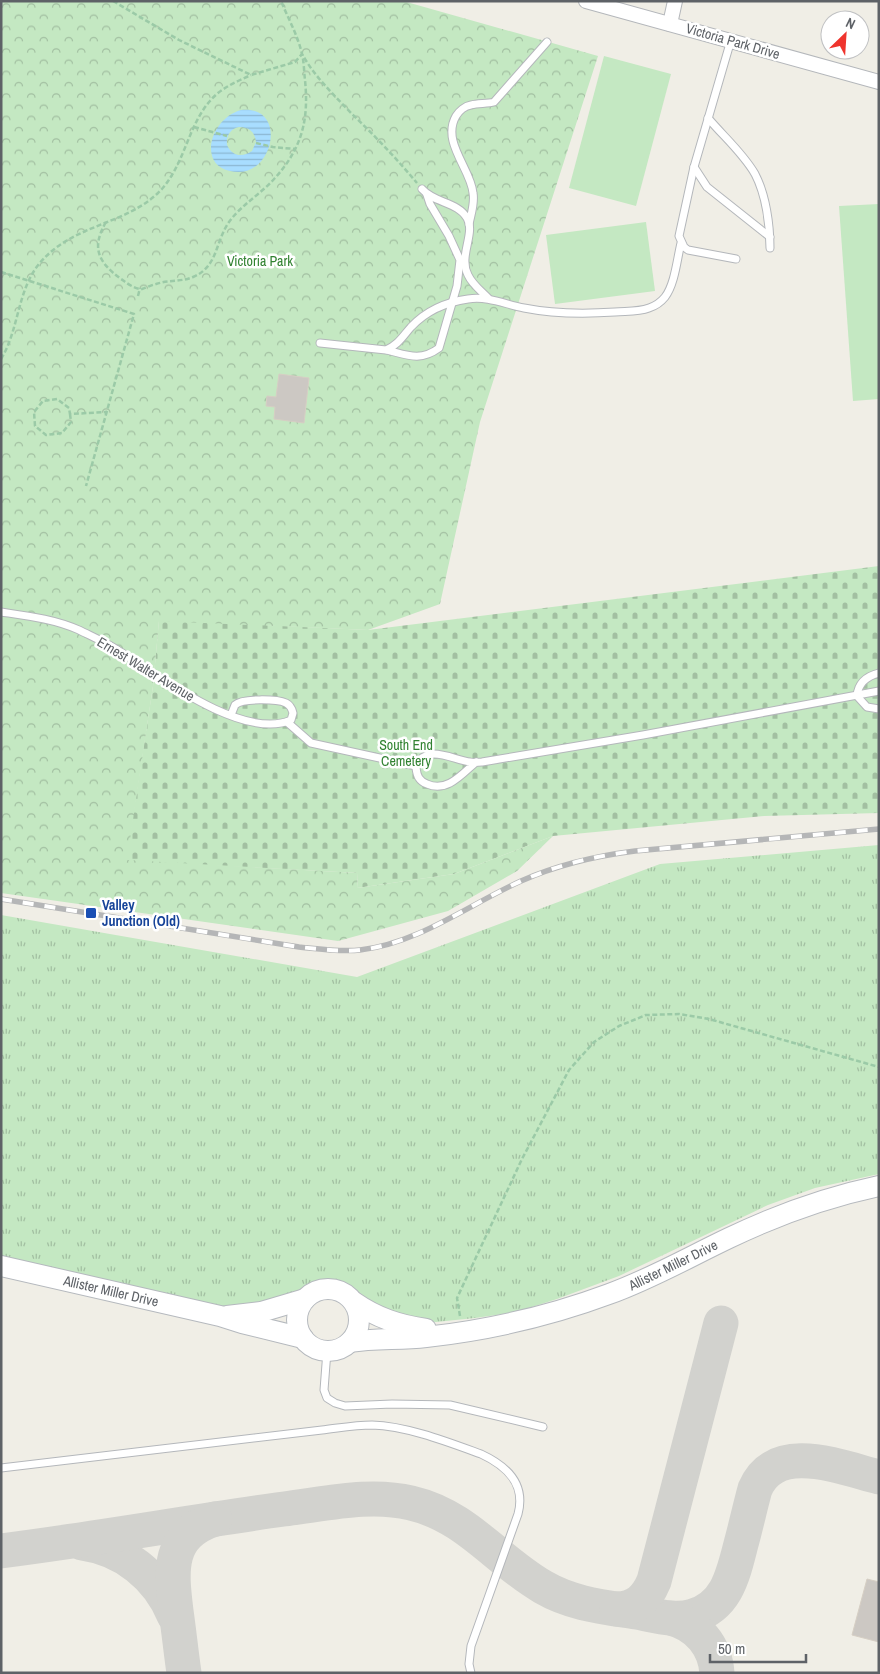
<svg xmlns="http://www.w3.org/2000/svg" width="880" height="1674" font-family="'Archivo Narrow',sans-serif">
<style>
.grass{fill:url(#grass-tufts)}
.cemetery{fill:url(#cemetery-stones)}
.park{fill:url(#park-crowns)}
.pitch{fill:#c4e8c2}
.water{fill:url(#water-rules);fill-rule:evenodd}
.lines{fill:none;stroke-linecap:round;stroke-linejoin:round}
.taxiway{stroke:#d2d2ce;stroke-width:35}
.building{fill:#ccc8c3;stroke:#d6cfc4}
.lane-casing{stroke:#b4b7bb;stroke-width:9}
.street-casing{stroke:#b4b7bb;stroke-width:16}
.secondary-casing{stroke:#b5b9be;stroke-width:22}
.path{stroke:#9bcaa7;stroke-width:2.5;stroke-dasharray:5 2.5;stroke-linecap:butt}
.lane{stroke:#fff;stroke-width:7}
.street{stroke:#fff;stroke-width:14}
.secondary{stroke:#fff;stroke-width:20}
.rail-casing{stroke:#b5b6b7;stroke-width:5.5}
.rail{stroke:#fff;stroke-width:4;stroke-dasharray:11;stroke-linecap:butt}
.transit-dot{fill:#1a4fb4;stroke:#fff;stroke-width:2}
.labels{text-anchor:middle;stroke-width:5;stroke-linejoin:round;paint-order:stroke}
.street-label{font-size:14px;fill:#5e6267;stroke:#fff}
.park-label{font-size:14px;fill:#318231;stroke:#fff}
.transit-label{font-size:14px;font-weight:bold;fill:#164399;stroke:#fff;text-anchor:start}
</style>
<defs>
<pattern id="grass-tufts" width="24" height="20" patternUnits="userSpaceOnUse" patternTransform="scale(1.25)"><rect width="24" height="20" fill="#c4e8c2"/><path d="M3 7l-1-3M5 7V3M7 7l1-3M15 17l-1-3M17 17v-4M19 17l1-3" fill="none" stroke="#a2bfa1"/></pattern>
<pattern id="cemetery-stones" width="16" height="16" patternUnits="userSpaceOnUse" patternTransform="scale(1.25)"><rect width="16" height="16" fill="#c4e8c2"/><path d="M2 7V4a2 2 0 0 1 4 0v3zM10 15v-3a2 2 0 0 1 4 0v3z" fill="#a2bfa1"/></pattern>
<pattern id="park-crowns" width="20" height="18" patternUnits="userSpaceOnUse" patternTransform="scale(1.25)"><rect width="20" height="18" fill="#c4e8c2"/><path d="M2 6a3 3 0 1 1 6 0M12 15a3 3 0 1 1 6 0" fill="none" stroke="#a2bfa1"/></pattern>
<pattern id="water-rules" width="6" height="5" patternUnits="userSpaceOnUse" patternTransform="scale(1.25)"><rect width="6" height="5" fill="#a8ddff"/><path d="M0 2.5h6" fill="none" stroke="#8cb7d2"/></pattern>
</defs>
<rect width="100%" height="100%" fill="#f0eee6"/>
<path class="grass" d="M879,845V1174L815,1188L768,1205L619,1276L557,1299L516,1312L475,1318L436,1322L412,1320L364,1302L347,1288L331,1282L316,1283L305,1291L247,1307L215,1306L1,1256V915L357,977L660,864Z"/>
<path class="cemetery" d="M879,566V813L764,816L553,836L454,874L357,888L358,873L126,861L153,686L159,620L368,630Z"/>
<path class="park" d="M1,1H403L598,56L480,422L440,604L368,630L159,621L153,686L127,860L358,873L357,888L454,874L553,836L517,871L448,911L338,941L1,893Z"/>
<g class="pitch">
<path d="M604,56L671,74L636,206L569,188Z"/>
<path d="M879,204V399L853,401L839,206Z"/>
<path d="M646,222L655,291L555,304L546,235Z"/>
</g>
<path class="water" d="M241,110C290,105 273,182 230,171C197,164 211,118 241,110ZM239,127C249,127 255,132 256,142L252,151C242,158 232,156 227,145C226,136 230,129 239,127Z"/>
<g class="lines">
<g class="taxiway">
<path d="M82,1543C124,1549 158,1576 174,1615"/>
<path d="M1,1551C96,1539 190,1522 284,1509C326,1504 370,1493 411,1503C467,1516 496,1560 543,1587C572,1604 604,1607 636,1612C654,1615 675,1622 693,1616C727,1606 733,1575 741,1544C746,1526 750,1507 755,1489C776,1440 842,1468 879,1477"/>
<path d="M617,1609C636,1609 647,1598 654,1581L721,1323"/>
<path d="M671,1618C698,1625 715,1646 717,1673"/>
<path d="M184,1673C181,1652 179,1632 176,1611C171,1570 167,1535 215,1519"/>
</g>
</g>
<g class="building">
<path d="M279,374L309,378L304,423L274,419L275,407L266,406L267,396L276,397Z"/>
<path d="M867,1579L879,1582V1642L852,1635Z"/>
</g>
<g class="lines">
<g class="lane-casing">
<g id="lane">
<path d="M731,40L694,167L679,236L684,247L688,250L736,259"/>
<path d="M708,118C723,136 743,153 755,174C766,195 770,225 770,248"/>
<path d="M694,167L707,187L770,237"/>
<path d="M422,189C434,203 458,202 467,218C476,233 458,256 468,275C472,284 481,291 488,298"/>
<path d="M469,224C471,214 475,203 473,193C471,169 441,142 456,116C459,111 465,106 471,105C478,103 487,104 494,102L547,42"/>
<path d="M320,343L386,350C398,345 403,336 411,327C426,311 446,302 468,299C488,296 504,304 524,308C554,314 585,314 615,312C627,311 638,312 649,308C655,306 661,302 665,297C675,284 677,259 681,243"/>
<path d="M387,350C407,355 420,362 439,348L457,286L460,260L449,236L430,204L427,195"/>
<path d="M1,612C28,616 54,619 79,630C93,637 107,643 119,651C158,676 244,741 291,720L293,713C292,709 290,705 286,703C277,699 242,698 235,705L231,715"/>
<path d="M879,673C867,676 858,683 857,696L867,707L879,709"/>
<path d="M287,722L311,743L416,766"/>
<path d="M476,762C462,774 447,793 427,784C419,781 417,776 416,768C424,742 453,760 470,762C474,763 478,762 482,762L643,735L879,691"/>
<path d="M327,1351L324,1390L327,1398L335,1403L345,1406L392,1404L450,1405L543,1427"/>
<path d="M1,1468L322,1430C339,1428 356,1425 372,1425C407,1426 448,1442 481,1454C507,1466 526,1484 518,1514L471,1646L469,1664L471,1673"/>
</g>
</g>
<g class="street-casing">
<g id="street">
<path d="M586,1L879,82"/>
<path d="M670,24L675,1"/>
</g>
</g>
<g class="secondary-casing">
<g id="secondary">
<path d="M1,1266L220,1316L242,1323L303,1338"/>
<circle cx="328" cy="1320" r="31"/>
<path d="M354,1302C377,1318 399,1325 426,1329"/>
<path d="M227,1316L261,1312L305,1299"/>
<path d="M350,1342C375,1338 400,1340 426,1337C489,1330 550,1316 609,1294C651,1279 689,1257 729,1238C777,1215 827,1197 879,1186"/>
</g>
</g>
<g class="path">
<path d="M113,1L179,40L251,75L295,62L302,54C315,77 333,94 351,113C374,135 396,158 417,183"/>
<path d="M194,127L227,136"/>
<path d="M256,143L273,147L295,149"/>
<path d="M106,222C91,248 98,262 121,279C127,283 134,289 142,289C146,288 151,285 156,284C168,280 181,282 193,277C218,267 215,242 229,222C241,205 261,194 275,178C302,148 309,120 305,80C304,72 304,62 302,54C298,36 288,18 281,1"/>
<path d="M1,272L134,314L86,486"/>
<path d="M138,296L140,288"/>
<path d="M1,359C19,330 17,291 39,264C72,224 123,226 158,193C187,165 187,119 218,93C228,85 240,80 251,75"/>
<path d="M70,414L71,422L62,433L46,435L35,426L34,412L43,401L57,399L69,408L70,414L107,412"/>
<path d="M460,1316L457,1298L522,1159L569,1070L594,1042L619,1026L646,1015L679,1014L709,1019L879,1067"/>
</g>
<use href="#lane" class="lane"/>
<use href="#street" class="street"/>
<use href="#secondary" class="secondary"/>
<g class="rail-casing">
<path id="rail" d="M1,899L299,947C319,949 340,952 360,950C419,943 468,905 521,881C557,865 595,856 635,851L879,829"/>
</g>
<use href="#rail" class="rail"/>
</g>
<rect class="transit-dot" x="85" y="907" width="12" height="12" rx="2.5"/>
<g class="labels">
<g class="street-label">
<text transform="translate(733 41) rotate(16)" y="5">Victoria Park Drive</text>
<text transform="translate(146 669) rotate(31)" y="5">Ernest Walter Avenue</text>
<text transform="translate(673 1265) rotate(-26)" y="5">Allister Miller Drive</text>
<text transform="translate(111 1291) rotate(13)" y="5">Allister Miller Drive</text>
</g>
<g class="park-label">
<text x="260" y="266">Victoria Park</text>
<text x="406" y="750">South End<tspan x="406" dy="16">Cemetery</tspan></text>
</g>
<g class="transit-label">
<text x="102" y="910">Valley<tspan x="102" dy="16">Junction (Old)</tspan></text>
</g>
</g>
<rect width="880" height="1674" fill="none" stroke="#5e6267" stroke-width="5"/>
<g transform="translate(845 35) rotate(25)"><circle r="24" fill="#ffffff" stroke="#bfc0c2"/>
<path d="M0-4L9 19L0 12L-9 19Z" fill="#ef342d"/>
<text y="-8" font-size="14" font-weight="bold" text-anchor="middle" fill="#5e6267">N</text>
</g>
<path d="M710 1654v8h96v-8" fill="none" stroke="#5e6267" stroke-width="2.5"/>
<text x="718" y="1654" font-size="15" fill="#5e6267" stroke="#ffffff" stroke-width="4" paint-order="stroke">50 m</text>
</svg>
